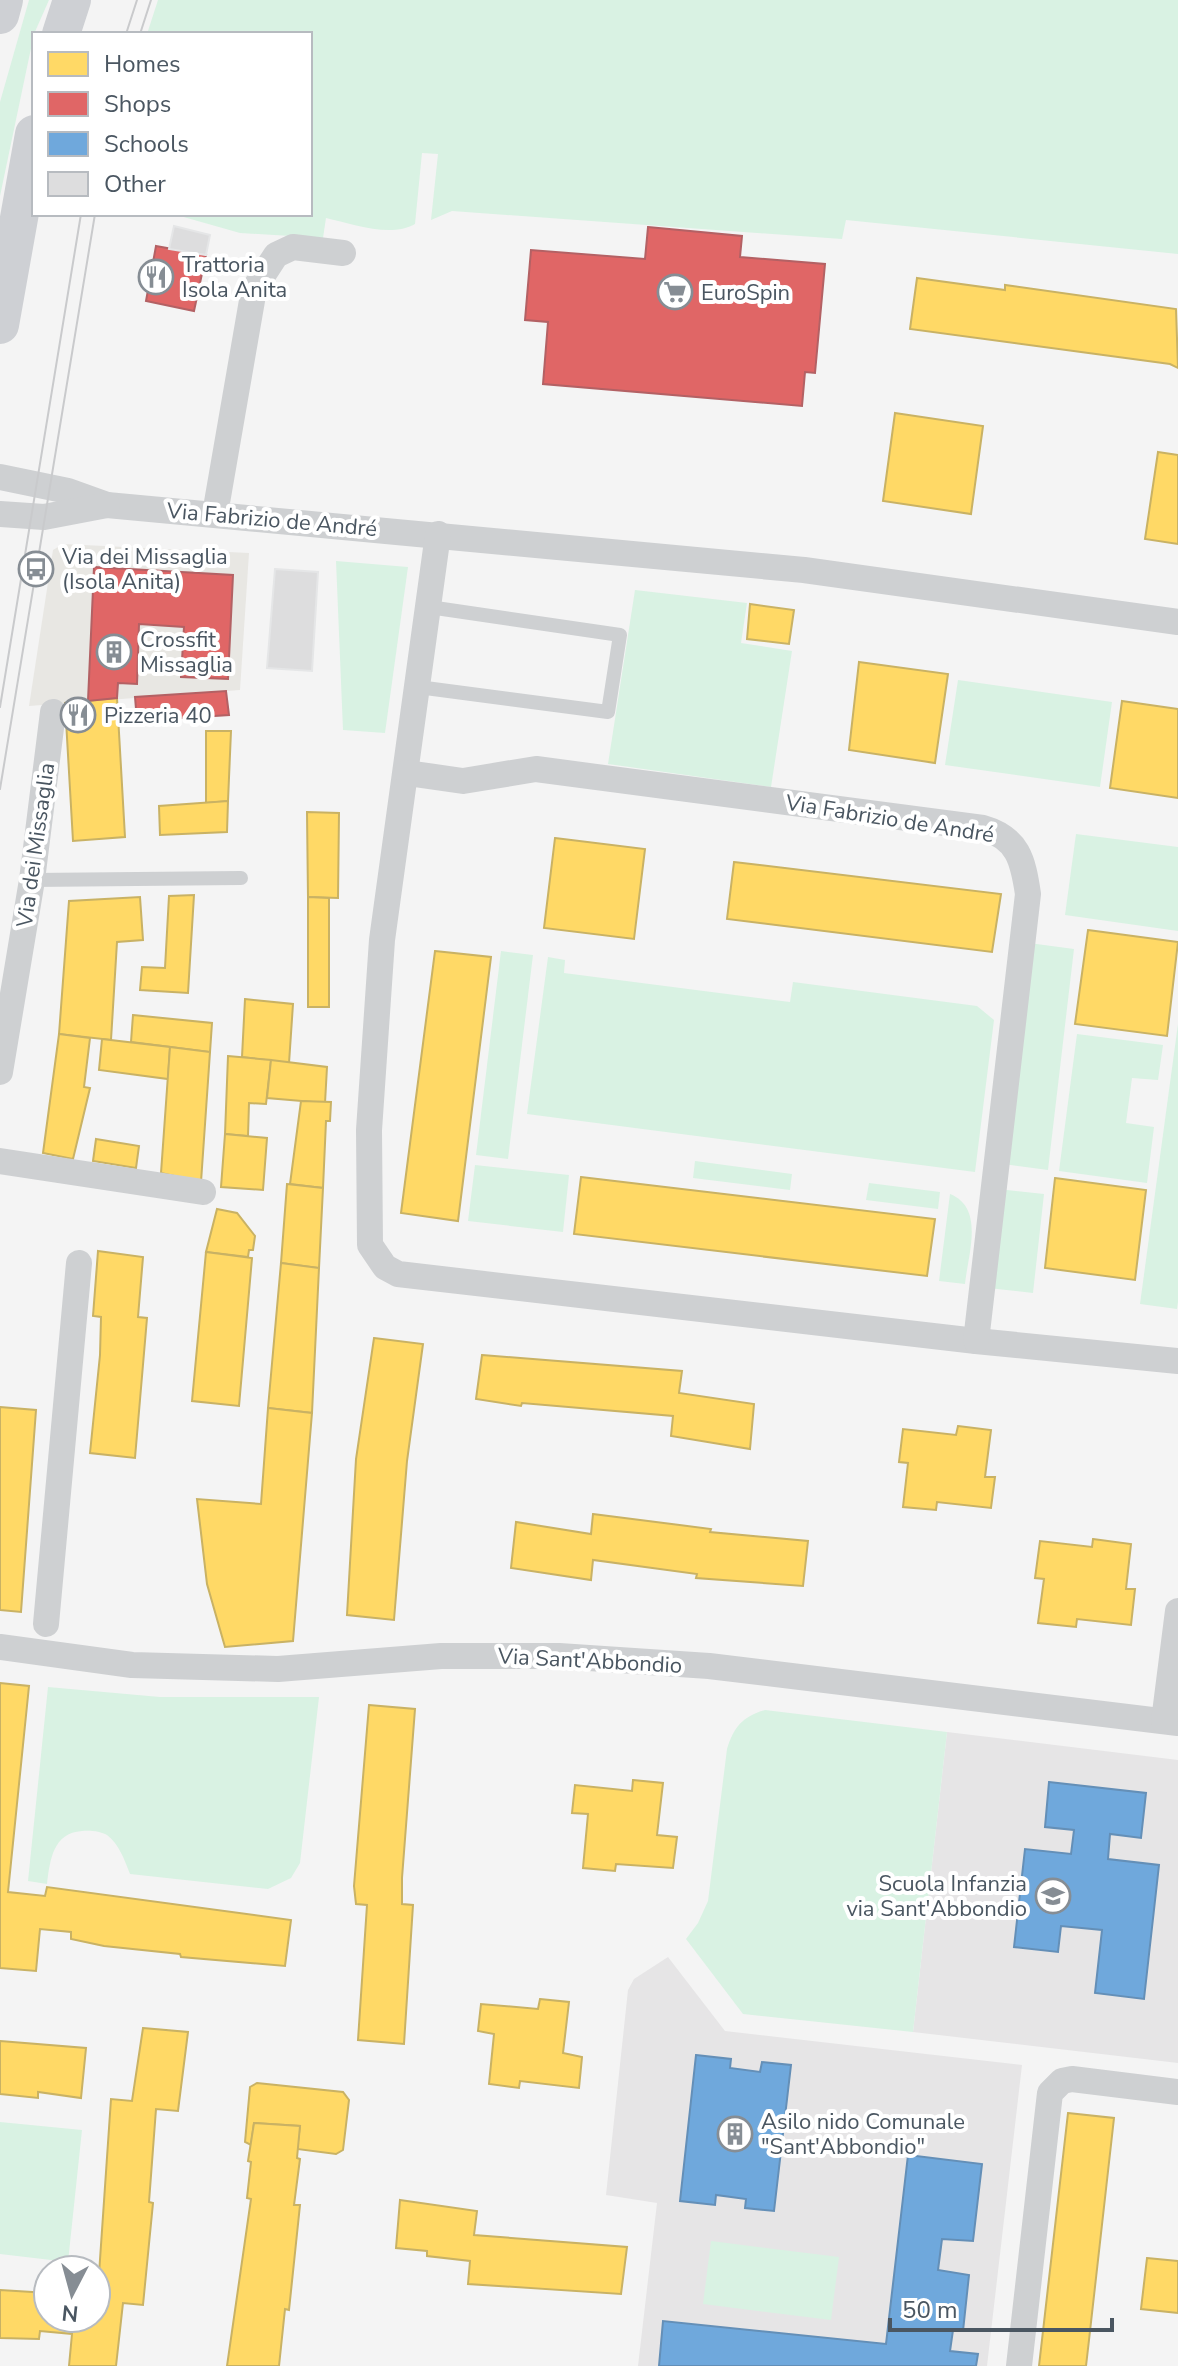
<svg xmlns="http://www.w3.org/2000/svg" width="1178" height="2366" font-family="'Nunito Sans',sans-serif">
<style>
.commercial{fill:#e8e7e3}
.education{fill:#e6e5e6}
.green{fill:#d9f2e3}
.homes{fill:#ffd966;stroke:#c9b264;stroke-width:2}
.shops{fill:#e06666;stroke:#b36164;stroke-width:2}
.schools{fill:#6fa8dc;stroke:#648fb7;stroke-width:2}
.building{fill:#ddddde;stroke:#e5e6e7;stroke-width:2}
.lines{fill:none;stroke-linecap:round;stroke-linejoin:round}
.lane{stroke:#ced0d2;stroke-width:14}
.street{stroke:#ced0d2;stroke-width:26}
.secondary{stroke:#ced0d4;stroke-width:38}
.tram{stroke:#c9cacc;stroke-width:2}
.labels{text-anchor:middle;stroke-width:8;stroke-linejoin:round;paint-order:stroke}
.poi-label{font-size:22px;fill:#4a5661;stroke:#fff;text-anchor:start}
.street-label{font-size:22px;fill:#4a5661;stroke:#fff}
</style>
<rect width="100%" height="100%" fill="#f4f4f4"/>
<path class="commercial" d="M63,544L249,553L240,690L29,706L53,550Z"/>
<g class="education">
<path d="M947,1732L1178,1760V2063L913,2032Z"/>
<path d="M668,1957L725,2031L1022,2065L987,2366H638L657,2203L606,2195L628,1990L634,1979Z"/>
</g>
<g class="green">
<path d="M29,0H49L34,34L0,196V102Z"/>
<path d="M158,0H1178V254L846,220L842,239L452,211L431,220L438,154L422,153L415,224C391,238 352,224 326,218L323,238L240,233L173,214H310V34H147Z"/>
<path d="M336,561L408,567L385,733L343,730Z"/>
<path d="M635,590L747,603L741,643L792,651L771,787L608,764Z"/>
<path d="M958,680L1112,702L1100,787L945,765Z"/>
<path d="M1076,834L1178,847V931L1065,915Z"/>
<path d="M1029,943L1074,949L1048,1170L1003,1164Z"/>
<path d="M501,951L533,955L508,1159L476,1155Z"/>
<path d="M548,957L565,960L564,973L790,1002L793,982L977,1006L994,1020L975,1172L527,1114Z"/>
<path d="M1178,1024V1302L1177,1309L1140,1304Z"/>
<path d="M1077,1034L1163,1045L1158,1080L1132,1078L1126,1123L1154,1127L1147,1183L1059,1171Z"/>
<path d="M695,1161L792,1174L790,1190L693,1178Z"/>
<path d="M475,1165L569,1175L563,1232L468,1221Z"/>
<path d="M869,1183L940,1192L938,1209L866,1200Z"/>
<path d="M998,1189L1044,1194L1033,1293L988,1288Z"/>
<path d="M950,1194C985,1208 968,1254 965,1284L939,1281Z"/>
<path d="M48,1687L160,1697H319L300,1863L291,1878L268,1889L130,1874C125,1861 119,1844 107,1835C101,1831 89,1830 82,1831C53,1833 50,1860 47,1884L28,1881Z"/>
<path d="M765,1710L947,1732L913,2032L743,2014L686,1939L698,1923L708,1901L727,1749C734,1727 742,1717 765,1710Z"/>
<path d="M0,2122L82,2130L68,2262L0,2254Z"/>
<path d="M711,2241L839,2257L831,2320L703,2304Z"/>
</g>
<g class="homes">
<path d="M917,278L1005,290V285L1176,309L1178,368L1170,364L910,329Z"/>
<path d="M895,413L983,426L971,514L883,501Z"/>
<path d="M1158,452L1178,455V544L1145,539Z"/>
<path d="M750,604L794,610L789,644L747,639Z"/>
<path d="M859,662L948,674L935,763L849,750Z"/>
<path d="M117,698L125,837L73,841L65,703Z"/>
<path d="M1122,701L1178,709V798L1110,788Z"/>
<path d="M206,731H231L228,801L206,803Z"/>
<path d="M228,801L227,832L160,835L159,806Z"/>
<path d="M307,812L339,813L338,898L308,897Z"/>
<path d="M555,838L645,849L634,939L544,928Z"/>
<path d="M734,862L1001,894L992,952L727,919Z"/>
<path d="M194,895L188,993L140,990L142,967L165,968L169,896Z"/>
<path d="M140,897L143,940L117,942L111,1040L59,1034L69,901Z"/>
<path d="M308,897L329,898V1007H308Z"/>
<path d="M1088,930L1178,942L1167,1036L1075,1024Z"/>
<path d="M435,951L491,957L458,1221L401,1213Z"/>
<path d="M245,999L293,1004L289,1063L242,1057Z"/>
<path d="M133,1015L212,1023L210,1052L131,1042Z"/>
<path d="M59,1034L90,1038L84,1087L90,1088L73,1159L43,1153Z"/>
<path d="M102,1039L170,1047L168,1079L99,1070Z"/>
<path d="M170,1047L210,1052L201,1182L161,1173Z"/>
<path d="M228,1056L271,1060L266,1104L249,1103L248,1136L225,1134Z"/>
<path d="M271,1060L327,1067L325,1103L267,1098Z"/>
<path d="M301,1101L331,1102L330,1121H326L323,1188L290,1184Z"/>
<path d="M225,1134L267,1138L263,1190L221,1187Z"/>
<path d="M96,1139L139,1146L136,1168L93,1161Z"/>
<path d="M581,1177L935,1219L927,1276L574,1234Z"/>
<path d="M1055,1178L1146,1190L1135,1280L1045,1268Z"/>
<path d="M287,1184L323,1188L319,1268L281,1263Z"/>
<path d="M217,1209L237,1213L255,1236L253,1250H249L248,1257L206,1252Z"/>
<path d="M98,1251L143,1257L138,1317L147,1318L135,1458L90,1453L100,1355L101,1317L93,1316Z"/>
<path d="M206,1252L252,1258L239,1406L192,1401Z"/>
<path d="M281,1263L319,1268L312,1413L268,1408Z"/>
<path d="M374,1338L423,1344L407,1461L394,1620L347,1615L356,1459Z"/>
<path d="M482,1355L682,1371L679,1393L754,1404L750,1449L671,1436L673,1416L522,1403L521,1406L476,1399Z"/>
<path d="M0,1407L36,1410L21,1612L0,1610Z"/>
<path d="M268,1408L312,1413L293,1641L225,1647L207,1584L197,1499L261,1504Z"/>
<path d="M958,1426L991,1430L985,1477H995L991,1508L937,1502L936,1510L903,1507L908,1463L899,1462L903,1429L956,1435Z"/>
<path d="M593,1514L711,1529L710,1532L808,1541L803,1586L696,1578L697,1574L593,1560L591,1580L511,1568L516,1522L591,1534Z"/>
<path d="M1093,1539L1131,1544L1126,1589H1135L1131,1625L1077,1619L1076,1627L1038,1623L1044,1579L1035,1578L1040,1541L1092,1547Z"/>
<path d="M0,1683L29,1686L8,1892L45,1896L47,1887L291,1920L285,1966L181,1957L180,1954L104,1946L71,1939V1932L40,1929L36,1971L0,1968Z"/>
<path d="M369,1705L415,1709L402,1878V1904L413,1905L404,2044L358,2040L367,1905L356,1904L354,1886Z"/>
<path d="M633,1780L663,1783L657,1835L677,1837L673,1868L616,1864L615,1871L583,1868L588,1814L572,1813L575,1785L632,1791Z"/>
<path d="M540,1999L569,2002L563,2053L582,2057L579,2088L520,2081L519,2088L489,2084L494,2034L478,2031L481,2004L538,2009Z"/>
<path d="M143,2028L188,2032L178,2111L156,2109L149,2202L153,2203L143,2305L123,2303L116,2366H69L72,2334L40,2331L39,2339L0,2338V2290L48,2293V2318H96L111,2099L132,2101Z"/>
<path d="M0,2041L86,2048L81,2098L38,2092V2098L0,2094Z"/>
<path d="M257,2083L343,2092L349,2100L343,2150L336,2154L297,2149L300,2126L254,2123L251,2145L245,2142L250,2087Z"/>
<path d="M1068,2113L1114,2118L1089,2340L1086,2366H1039Z"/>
<path d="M254,2123L300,2126L297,2158L300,2159L294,2205H300L289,2310L285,2309L279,2366H227L251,2199L247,2198L251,2162L248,2161Z"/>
<path d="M400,2200L477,2211L474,2235L627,2247L621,2294L468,2284L470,2261L427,2256V2251L396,2248Z"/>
<path d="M1147,2258L1178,2261V2313L1141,2309Z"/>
</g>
<g class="shops">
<path d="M648,227L742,236L740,257L825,264L815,373L805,372L802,406L543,384L548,322L525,320L531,250L645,259Z"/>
<path d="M156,246L206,255L194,311L146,301Z"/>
<path d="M94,567L233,575L228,679L181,677L184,627L139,624L137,684L118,683L117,698L88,701Z"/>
<path d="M226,691L229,715L137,721L135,697Z"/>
</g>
<g class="schools">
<path d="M1049,1782L1146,1793L1141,1838L1110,1834L1108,1859L1159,1865L1144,1999L1095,1993L1102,1930L1061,1926L1058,1952L1014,1947L1025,1849L1071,1854L1074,1830L1045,1827Z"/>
<path d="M696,2055L731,2059L730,2068L760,2072L762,2062L791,2065L774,2211L745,2208L746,2199L716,2195L715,2205L680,2201Z"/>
<path d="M908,2155L982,2164L973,2241L942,2239L938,2270L969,2275L963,2331L953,2330L950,2351L978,2354L976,2366H659L663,2321L886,2344Z"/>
</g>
<g class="building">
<path d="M174,226L210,235L206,255L169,249Z"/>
<path d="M275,569L318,572L312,671L267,668Z"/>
</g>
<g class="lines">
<g class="lane">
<path d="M418,687L608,712L620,635L429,607"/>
<path d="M32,880L241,878"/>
</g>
<g class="street">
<path d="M0,477L68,491L107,505L804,570L1178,622"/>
<path d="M0,514L44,517L107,505"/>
<path d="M215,514L254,289L276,255L293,247L343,253"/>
<path d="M438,534L382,940L369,1130L370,1245L385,1267L398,1274L976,1341L1178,1361"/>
<path d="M407,773L463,781L536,769L983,828C1018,838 1023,860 1028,894L976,1341"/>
<path d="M0,1072L32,880L53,712"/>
<path d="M0,1161L203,1192"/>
<path d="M46,1624L79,1263"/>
<path d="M0,1647L132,1665L278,1669L441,1656H559L709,1666L1178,1723"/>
<path d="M1164,1721L1178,1611"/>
<path d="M1019,2366L1050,2093L1062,2081L1072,2079L1178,2092"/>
</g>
<g class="secondary">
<path d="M0,15L4,0"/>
<path d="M61,34L72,0"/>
<path d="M0,325L34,134"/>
</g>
<g class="tram">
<path d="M126,34L137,0"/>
<path d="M140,34L151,0"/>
<path d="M0,707L81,214"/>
<path d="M0,789L95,214"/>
</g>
</g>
<defs>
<g id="restaurant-ring" transform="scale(1.8)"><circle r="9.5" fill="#fff" stroke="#868d94" stroke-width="1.5"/><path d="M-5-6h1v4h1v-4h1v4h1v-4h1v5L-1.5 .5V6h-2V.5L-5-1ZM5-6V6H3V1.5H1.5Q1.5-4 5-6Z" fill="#868d94"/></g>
<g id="supermarket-ring" transform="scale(1.8)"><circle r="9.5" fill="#fff" stroke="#868d94" stroke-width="1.5"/><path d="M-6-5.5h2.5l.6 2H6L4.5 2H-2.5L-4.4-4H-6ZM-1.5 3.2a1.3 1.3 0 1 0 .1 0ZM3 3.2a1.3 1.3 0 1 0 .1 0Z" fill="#868d94"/></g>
<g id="bus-ring" transform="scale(1.8)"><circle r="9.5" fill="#fff" stroke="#868d94" stroke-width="1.5"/><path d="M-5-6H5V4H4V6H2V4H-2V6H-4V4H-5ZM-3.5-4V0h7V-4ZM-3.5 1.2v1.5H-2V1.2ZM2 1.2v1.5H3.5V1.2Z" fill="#868d94"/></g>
<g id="building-ring" transform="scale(1.8)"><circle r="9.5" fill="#fff" stroke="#868d94" stroke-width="1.5"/><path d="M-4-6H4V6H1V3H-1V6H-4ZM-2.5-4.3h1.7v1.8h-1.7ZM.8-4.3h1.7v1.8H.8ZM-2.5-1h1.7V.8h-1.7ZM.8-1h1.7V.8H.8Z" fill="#868d94"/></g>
<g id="school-ring" transform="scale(1.8)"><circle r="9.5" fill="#fff" stroke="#868d94" stroke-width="1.5"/><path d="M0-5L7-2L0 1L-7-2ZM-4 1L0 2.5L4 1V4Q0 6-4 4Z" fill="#868d94"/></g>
</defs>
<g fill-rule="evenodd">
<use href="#restaurant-ring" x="156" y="277"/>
<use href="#supermarket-ring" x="675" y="292"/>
<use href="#bus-ring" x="36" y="569"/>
<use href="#building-ring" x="114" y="652"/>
<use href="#restaurant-ring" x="78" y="715"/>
<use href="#school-ring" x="1053" y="1896"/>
<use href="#building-ring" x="735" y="2134"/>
</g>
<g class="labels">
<g class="poi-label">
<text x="182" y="272">Trattoria<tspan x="182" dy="25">Isola Anita</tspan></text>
<text x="701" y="300">EuroSpin</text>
<text x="62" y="564">Via dei Missaglia<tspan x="62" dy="25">(Isola Anita)</tspan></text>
<text x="140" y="647">Crossfit<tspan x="140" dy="25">Missaglia</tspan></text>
<text x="104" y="723">Pizzeria 40</text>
<text x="1027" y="1891" text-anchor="end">Scuola Infanzia<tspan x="1027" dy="25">via Sant'Abbondio</tspan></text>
<text x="761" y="2129">Asilo nido Comunale<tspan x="761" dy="25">"Sant'Abbondio"</tspan></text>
</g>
<g class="street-label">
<text transform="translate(272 519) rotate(5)" y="8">Via Fabrizio de André</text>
<text transform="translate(890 818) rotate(9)" y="8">Via Fabrizio de André</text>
<text transform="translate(35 845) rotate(-82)" y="8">Via dei Missaglia</text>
<text transform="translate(590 1660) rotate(3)" y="8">Via Sant'Abbondio</text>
</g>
</g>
<rect x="32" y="32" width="280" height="184" fill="#ffffff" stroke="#b7bbc0" stroke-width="2"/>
<rect x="48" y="52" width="40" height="24" fill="#ffd966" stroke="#b7bbc0" stroke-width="2"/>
<text x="104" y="72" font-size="24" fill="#4a5661">Homes</text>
<rect x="48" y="92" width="40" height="24" fill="#e06666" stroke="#b7bbc0" stroke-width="2"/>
<text x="104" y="112" font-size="24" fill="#4a5661">Shops</text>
<rect x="48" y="132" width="40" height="24" fill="#6fa8dc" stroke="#b7bbc0" stroke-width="2"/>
<text x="104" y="152" font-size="24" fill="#4a5661">Schools</text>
<rect x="48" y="172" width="40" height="24" fill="#ddddde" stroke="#b7bbc0" stroke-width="2"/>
<text x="104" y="192" font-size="24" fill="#4a5661">Other</text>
<g transform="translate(72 2294) rotate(186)"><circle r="38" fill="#ffffff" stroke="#b7bbc0" stroke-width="2"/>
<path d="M0-6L14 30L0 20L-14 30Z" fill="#868d94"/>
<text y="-12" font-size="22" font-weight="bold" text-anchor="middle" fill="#4a5661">N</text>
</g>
<path d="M890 2318v12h222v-12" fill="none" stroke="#4a5661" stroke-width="4"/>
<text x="902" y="2318" font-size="24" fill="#4a5661" stroke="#ffffff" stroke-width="6" paint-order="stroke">50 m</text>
</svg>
